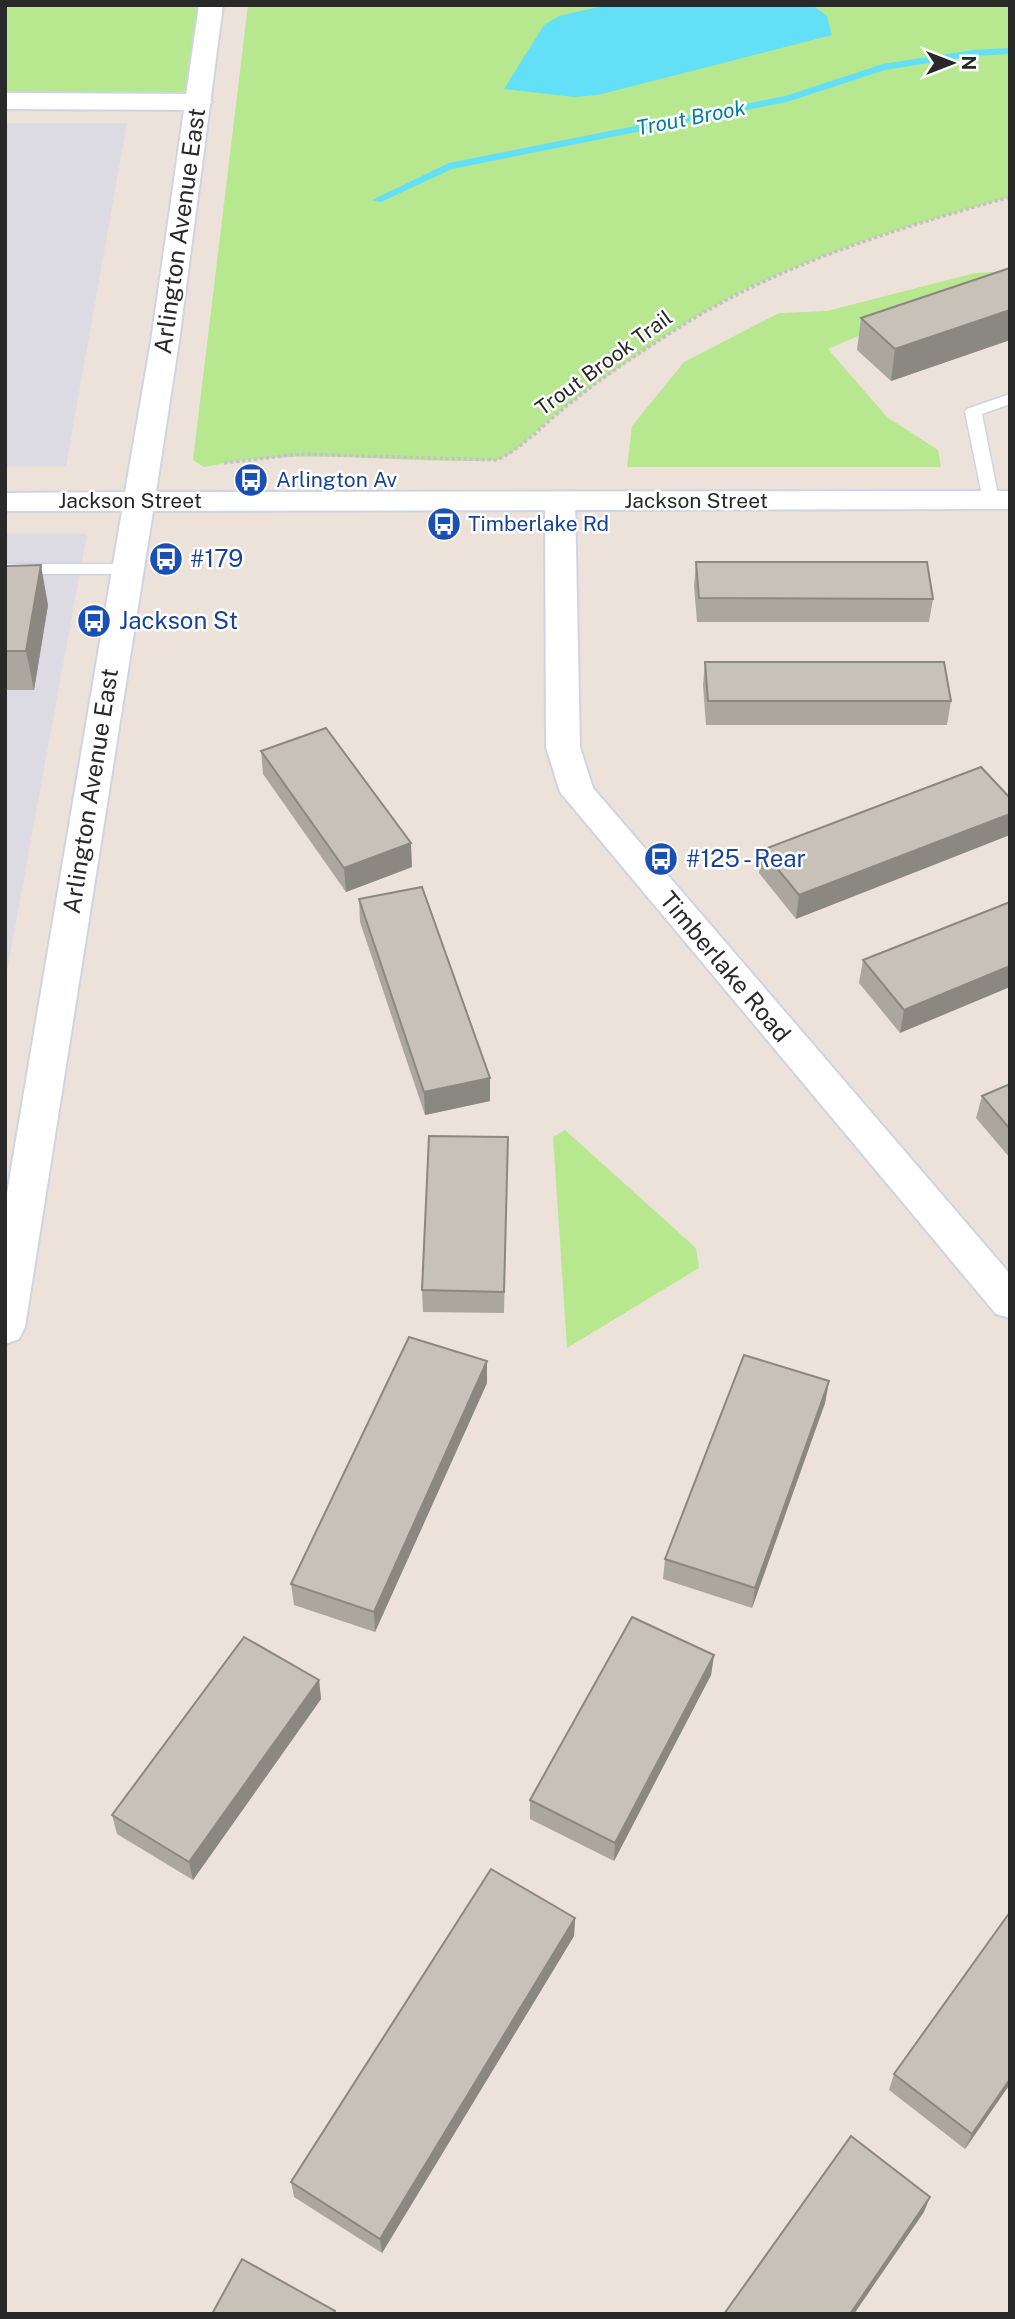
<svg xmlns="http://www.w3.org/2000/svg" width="1015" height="2319" font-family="'Public Sans',sans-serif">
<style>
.industrial{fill:#dcdbe4}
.green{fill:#b7e890}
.water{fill:#63dff8}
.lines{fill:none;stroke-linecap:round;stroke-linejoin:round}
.stream{fill:#63dff8;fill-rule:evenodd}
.lane-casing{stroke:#ced4e3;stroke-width:3}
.street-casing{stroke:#ced4e3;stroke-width:4}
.secondary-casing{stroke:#ced4e3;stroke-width:4}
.path{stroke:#c3c3c3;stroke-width:3.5;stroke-dasharray:3.5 2.5;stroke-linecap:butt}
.lane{fill:#fff;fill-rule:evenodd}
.street{fill:#fff;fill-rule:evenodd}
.secondary{fill:#fff;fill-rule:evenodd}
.wall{fill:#aba69e}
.shaded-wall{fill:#8b8781}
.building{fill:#c7c1b8;stroke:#8b8781;stroke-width:2}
.labels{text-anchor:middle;stroke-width:5;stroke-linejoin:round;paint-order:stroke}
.far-water-label{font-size:21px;font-style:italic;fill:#027ca3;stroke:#fff}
.far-street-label{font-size:21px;fill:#292929;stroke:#fff}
.far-transit-label{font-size:21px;fill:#164399;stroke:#fff;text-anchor:start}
.street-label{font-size:24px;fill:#292929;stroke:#fff}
.transit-label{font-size:24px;fill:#164399;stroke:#fff;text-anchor:start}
</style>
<rect width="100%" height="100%" fill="#ede2d9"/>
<g class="industrial">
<path d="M5,123H127L66,466H5Z"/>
<path d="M5,534H87L5,982Z"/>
</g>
<g class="green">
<path d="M5,5H211L199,102L5,101Z"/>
<path d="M248,5H1010V197C894,229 775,264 673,331C632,358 589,386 552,418C533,432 520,451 497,460C397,465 304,445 204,467L193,460Z"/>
<path d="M1010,271L828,349L887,417L938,450L941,467H627L632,426L684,362L779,313L827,311L975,273Z"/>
<path d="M565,1130L696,1248L699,1268L567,1348L553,1137Z"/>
</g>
<path class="water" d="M607,5H812L827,16L832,35L598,95L574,97L504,89L544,25L559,16Z"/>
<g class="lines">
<path class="stream" d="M1010,48V54L973,56L885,70L787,102L452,169L381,202L372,200L449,163L785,96L883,64L973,50Z"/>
<g class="lane-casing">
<g id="lane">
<path d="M1010,394V404L982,414L999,500L991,505L983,500L965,412L967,409Z"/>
<path d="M5,564H126L135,569L126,574H5Z"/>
</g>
</g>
<g class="street-casing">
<g id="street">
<path d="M5,93L199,94L208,97L212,102L208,107L199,110L5,109Z"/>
<path d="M560,492L571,494L575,501L580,747L593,788L1010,1274V1318L996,1314L560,792L546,747L545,501L549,494Z"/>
</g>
</g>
<g class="secondary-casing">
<path id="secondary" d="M199,5H223L179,341L156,492L1010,491V509L153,511L25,1327L19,1339L5,1344V1205L122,511H5V493L125,492L151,341Z"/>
</g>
<path class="path" d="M224,463L300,454L497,460C524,447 545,423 568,405C601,378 636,355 672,332C775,265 892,230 1010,197"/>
<use href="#lane" class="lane"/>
<use href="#street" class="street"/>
<use href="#secondary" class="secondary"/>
</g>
<g class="wall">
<path d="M1010,268V340L891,381L857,350L861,318Z"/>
<path d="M696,562L933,599L929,622H697L694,586Z"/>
<path d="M5,566L48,605L34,690H5Z"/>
<path d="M705,662L951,701L947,725H706L703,685Z"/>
<path d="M261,751L412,867L346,892L263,774Z"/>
<path d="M981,767L796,919L759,873L762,850Z"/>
<path d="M359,899L490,1078V1101L425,1115L360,922Z"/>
<path d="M1010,902L900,1033L859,983L863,960Z"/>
<path d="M1010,1084V1158L976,1118L982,1096Z"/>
<path d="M508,1137L504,1313L423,1312L422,1290Z"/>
<path d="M829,1381L825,1403L752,1608L663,1579L665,1559Z"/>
<path d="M487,1383L375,1632L294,1605L291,1584Z"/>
<path d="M714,1655L711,1675L614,1861L530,1819V1800Z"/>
<path d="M319,1680L321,1699L193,1880L117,1834L112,1815Z"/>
<path d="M1010,1912V2084L965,2149L889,2090L894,2074Z"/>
<path d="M575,1918L574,1936L382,2253L294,2197L291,2182Z"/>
</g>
<g class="shaded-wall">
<path d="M1010,310V340L891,381L895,349Z"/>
<path d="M41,565L48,605L34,690L26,651Z"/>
<path d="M1010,814V835L796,919L799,895Z"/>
<path d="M411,843L412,867L346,892L344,868Z"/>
<path d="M1010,966V987L900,1033L904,1010Z"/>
<path d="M490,1078V1101L425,1115L424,1092Z"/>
<path d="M487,1361V1383L375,1632L374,1612Z"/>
<path d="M829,1381L825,1403L752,1608L755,1588Z"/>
<path d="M714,1655L711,1675L614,1861L615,1843Z"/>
<path d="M319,1680L321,1699L193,1880L189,1862Z"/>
<path d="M575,1918L574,1936L382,2253L380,2239Z"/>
<path d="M1010,2079V2084L965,2149L972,2134Z"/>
<path d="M930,2197L924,2212L854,2314H850Z"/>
</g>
<g class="building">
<path d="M1010,268V310L895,349L861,318Z"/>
<path d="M696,562H927L933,599L699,598Z"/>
<path d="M41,565L26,651H5V566Z"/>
<path d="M705,662H944L951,701H708Z"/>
<path d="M326,728L411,843L344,868L261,751Z"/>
<path d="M981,767L1010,798V814L799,895L762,850Z"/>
<path d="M422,887L490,1078L424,1092L359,899Z"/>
<path d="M1010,902V966L904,1010L863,960Z"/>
<path d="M1010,1084V1129L982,1096Z"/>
<path d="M429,1136L508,1137L504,1292L422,1290Z"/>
<path d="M409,1337L487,1361L374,1612L291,1584Z"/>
<path d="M744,1355L829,1381L755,1588L665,1559Z"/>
<path d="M632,1617L714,1655L615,1843L530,1800Z"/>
<path d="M244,1637L319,1680L189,1862L112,1815Z"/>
<path d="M491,1869L575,1918L380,2239L291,2182Z"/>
<path d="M1010,1912V2079L972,2134L894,2074Z"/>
<path d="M851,2136L930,2197L850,2314H724Z"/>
<path d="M242,2259L335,2311L334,2314H212Z"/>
</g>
<defs>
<g id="bus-disc" transform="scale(1.75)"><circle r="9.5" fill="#1a4fb4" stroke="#fff"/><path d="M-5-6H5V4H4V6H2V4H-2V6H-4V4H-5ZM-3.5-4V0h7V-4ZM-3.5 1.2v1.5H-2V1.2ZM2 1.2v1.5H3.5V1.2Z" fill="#fff"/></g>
</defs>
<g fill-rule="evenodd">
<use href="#bus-disc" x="251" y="480"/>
<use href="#bus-disc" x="444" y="524"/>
<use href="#bus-disc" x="166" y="559"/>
<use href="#bus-disc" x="94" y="621"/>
<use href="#bus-disc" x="661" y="859"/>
</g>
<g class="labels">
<g class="far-water-label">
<text transform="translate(691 118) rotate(-11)" y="7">Trout Brook</text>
</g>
<g class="far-street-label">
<text transform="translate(604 363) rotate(-36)" y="7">Trout Brook Trail</text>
<text x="130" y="508">Jackson Street</text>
<text x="696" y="508">Jackson Street</text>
</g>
<g class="far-transit-label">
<text x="276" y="487">Arlington Av</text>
<text x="468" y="531">Timberlake Rd</text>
</g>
<g class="street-label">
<text transform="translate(180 231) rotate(-82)" y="8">Arlington Avenue East</text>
<text transform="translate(91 791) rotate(-81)" y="8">Arlington Avenue East</text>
<text transform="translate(725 967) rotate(50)" y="8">Timberlake Road</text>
</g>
<g class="transit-label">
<text x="190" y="567">#179</text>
<text x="119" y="629">Jackson St</text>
<text x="686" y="867">#125 - Rear</text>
</g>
</g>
<rect width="1015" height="2319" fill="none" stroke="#292929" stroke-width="14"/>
<g transform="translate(952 63) rotate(90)" stroke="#ffffff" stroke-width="5" paint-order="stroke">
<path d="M0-5L12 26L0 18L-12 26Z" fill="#292929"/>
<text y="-10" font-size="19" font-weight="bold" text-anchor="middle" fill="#292929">N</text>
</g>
</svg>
